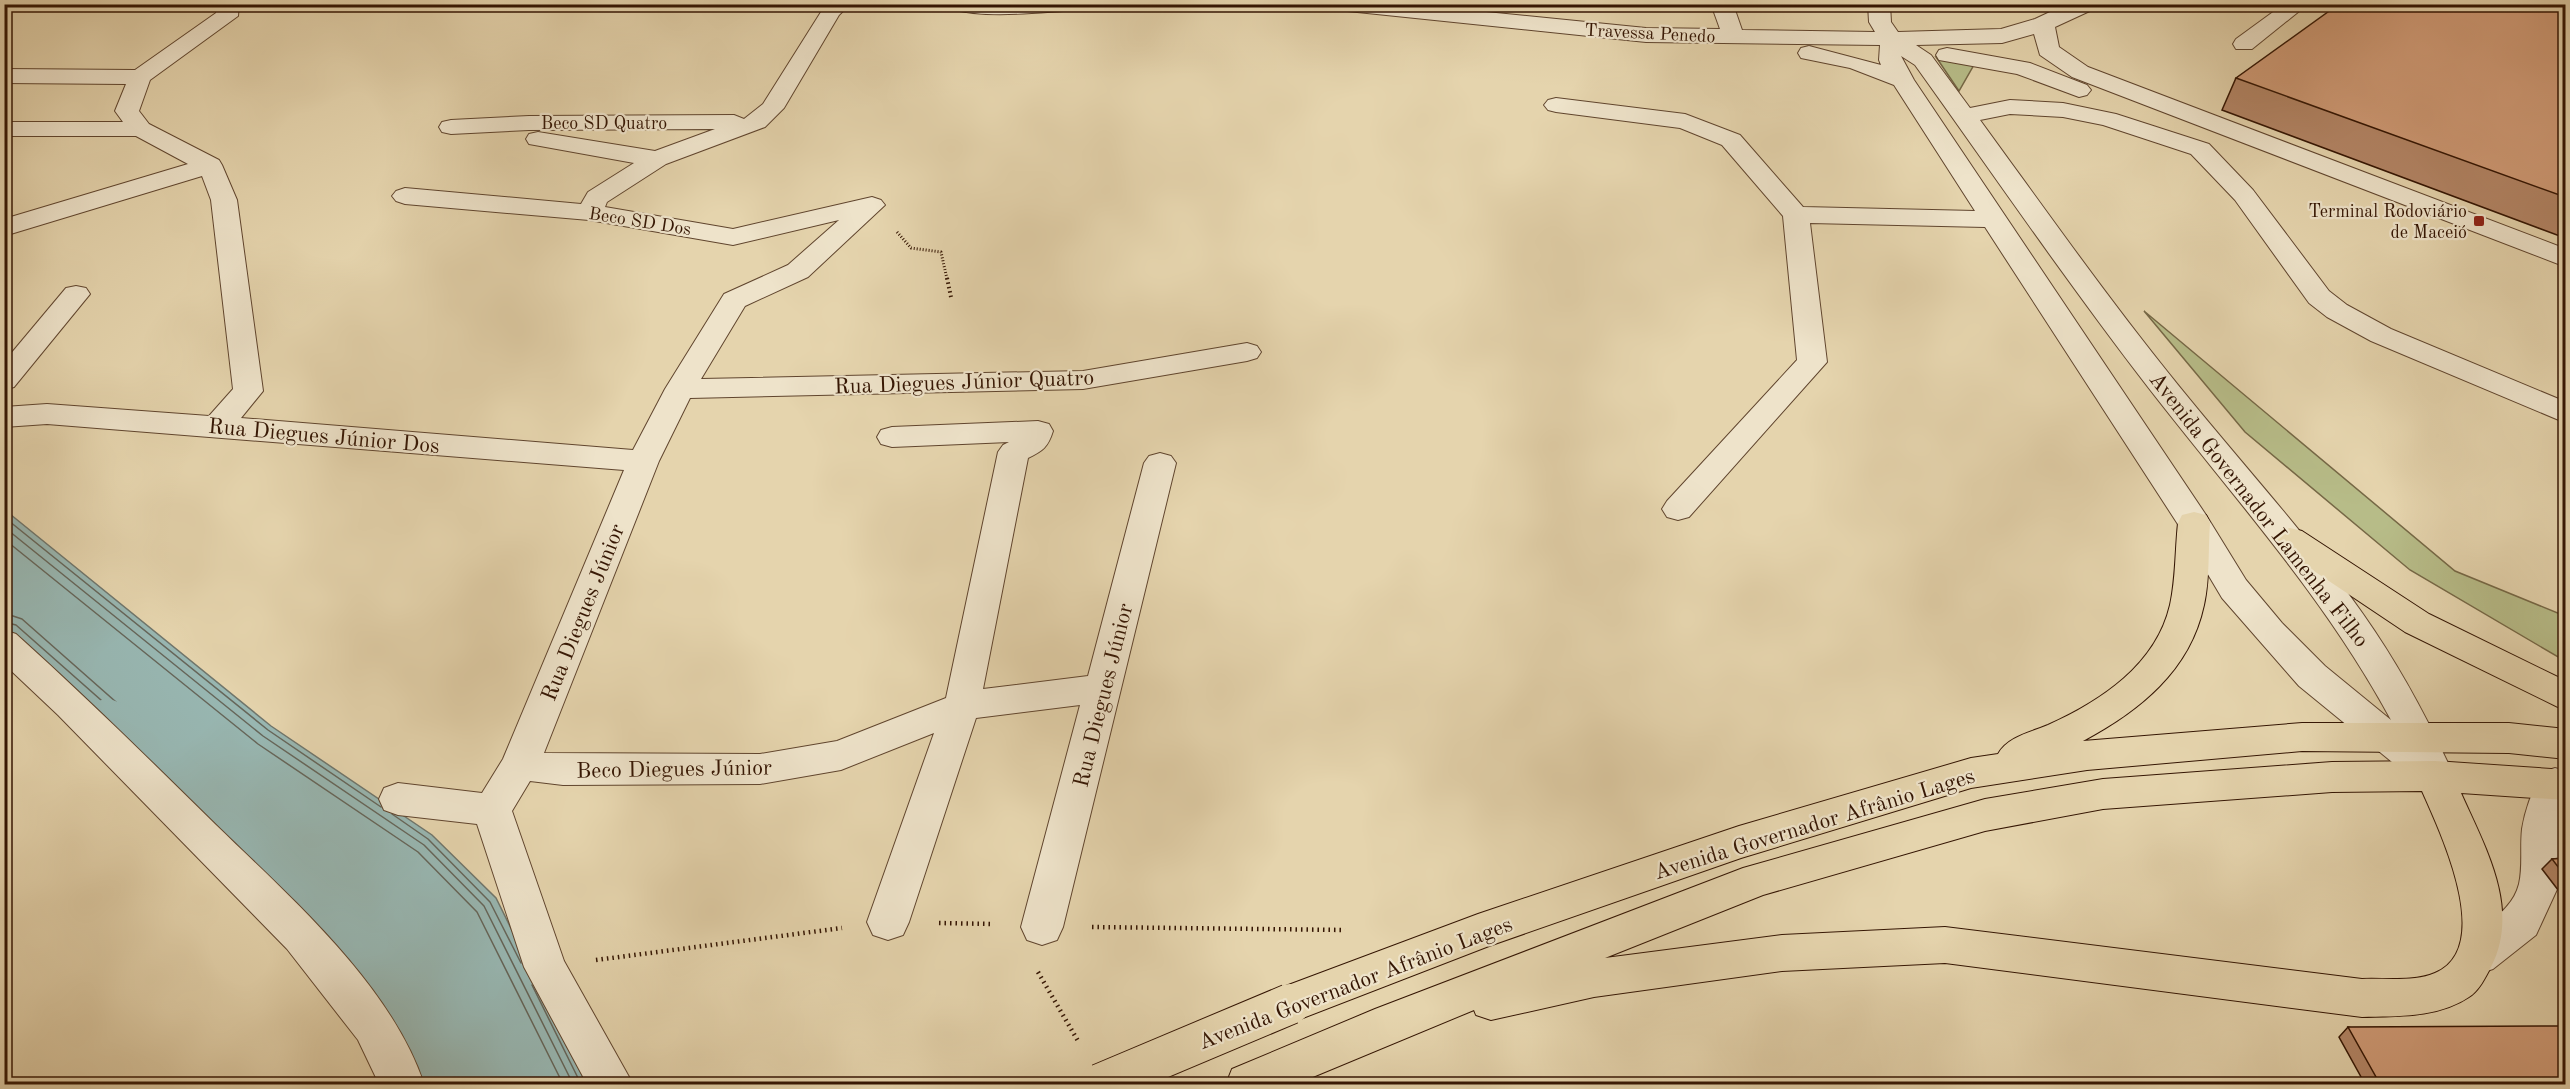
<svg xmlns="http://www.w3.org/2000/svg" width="2570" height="1089" font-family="'Old Standard TT',serif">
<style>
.green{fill:#b7bc88;stroke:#766846;stroke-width:1.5}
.water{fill:#98b7b2;stroke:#70766c;stroke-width:1.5}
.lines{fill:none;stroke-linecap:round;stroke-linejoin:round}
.shore{stroke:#66665a;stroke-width:1.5}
.canal{fill:#98b7b2;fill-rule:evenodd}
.minor-casing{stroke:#60452e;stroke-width:2}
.major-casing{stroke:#341503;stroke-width:2}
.path-far2{stroke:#341503;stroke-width:3;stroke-dasharray:1 2;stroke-linecap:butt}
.path-far1{stroke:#341503;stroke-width:4;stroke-dasharray:1.5 3;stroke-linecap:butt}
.path{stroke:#341503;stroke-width:4.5;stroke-dasharray:1.5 4;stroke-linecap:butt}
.minor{fill:#eee3ca;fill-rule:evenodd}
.major{fill:#e5d4ad;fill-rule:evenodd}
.major-bridge-casing{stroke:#341503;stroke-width:42;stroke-linecap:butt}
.major-bridge{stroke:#e5d4ad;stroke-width:40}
.wall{fill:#b48667;stroke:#341503;stroke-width:1.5}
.building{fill:#d19c78;stroke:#341503;stroke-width:1.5}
.poi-dot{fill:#8f2418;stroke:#eee3ca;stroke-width:2}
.labels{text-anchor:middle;stroke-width:4.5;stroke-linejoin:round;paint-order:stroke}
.far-street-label{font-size:18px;fill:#341503;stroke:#eee3ca}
.far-poi-label{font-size:18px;fill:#341503;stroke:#eee3ca;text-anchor:end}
.street-label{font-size:22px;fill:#341503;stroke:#eee3ca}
</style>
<rect width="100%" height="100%" fill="#e5d4ad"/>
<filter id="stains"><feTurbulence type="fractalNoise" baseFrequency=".00333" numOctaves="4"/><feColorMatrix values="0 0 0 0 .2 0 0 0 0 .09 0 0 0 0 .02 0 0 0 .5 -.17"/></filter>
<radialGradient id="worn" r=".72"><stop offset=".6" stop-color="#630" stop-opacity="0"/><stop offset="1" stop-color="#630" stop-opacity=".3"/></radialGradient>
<g class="green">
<path d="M1936,57L1975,63L1959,91Z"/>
<path d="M2144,311L2455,571L2565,616V661L2410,570L2245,432Z"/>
</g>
<path class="water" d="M5,510L271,726L432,835L496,898L588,1084H424L387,989L212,816L5,633Z"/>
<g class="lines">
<g class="shore">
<path d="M4,517L268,730L381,807"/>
<path d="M4,527L263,736L424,845L484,906L573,1084"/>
<path d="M4,539L258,744L418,852L477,912L563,1084"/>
<path d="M4,613L22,619L227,800L403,973L446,1084"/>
<path d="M4,622L16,625L221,806L397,979L436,1084"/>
<path d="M94,705L216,812L391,984L429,1084"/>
<path d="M392,814L428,839L490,902L521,963"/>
<path d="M532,985L581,1084"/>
</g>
<path class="canal" d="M107,698L129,706L236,797L413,966L462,1084H386L358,1009L188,835L85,740L75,723L85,706Z"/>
<g class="minor-casing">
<g id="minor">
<path d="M217,4H239L238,16L150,80L139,111L149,124L219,160L222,165L237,200L263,391L241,418L633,450L665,389L724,294L788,265L839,220L733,245L589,220L405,204L396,201L392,196L396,191L405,188L581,204L588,192L634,163L529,144L526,139L529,134L538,132L655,151L715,129L529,130L451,134L442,132L439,127L442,122L451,120L529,116L734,115L744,119L763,104L826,4H850L839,15L784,108L765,127L666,164L607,202L605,207L733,229L872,197L881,200L885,205L808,277L745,306L701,379L1083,371L1247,343L1257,346L1261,352L1257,358L1247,361L1083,389L690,398L659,461L544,753L760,754L837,741L946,698L998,452L1003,445L1009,442L892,447L881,444L877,437L881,430L892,427L1038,421L1049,424L1053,431C1048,447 1043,451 1028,458L983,689L1088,676L1144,463L1149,456L1160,453L1171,456L1176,463L1063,927L1057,940L1042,945L1027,940L1021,927L1080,705L976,718L909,922L903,935L888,940L873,935L867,922L934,733L841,770L760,784L563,785L530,781L512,811L564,961L633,1084H587L524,967L477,824L398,815L384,810L379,799L384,788L398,783L482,793L503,759L624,470L47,424L4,427V407L47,404L209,416L233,389L211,200L202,176L4,236V219L188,164L136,136H4V122H123L115,111L126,84L4,83V69L135,70L216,13Z"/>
<path d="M948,4H1088L1086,9L1078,10C1037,12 991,19 950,9Z"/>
<path d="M1328,4H1407L1646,28L1720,29L1711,4H1733L1742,30L1875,32L1869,22L1868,4H1890L1891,22L1898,32L2001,29L2035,19L2067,4H2096L2094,9L2055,27L2059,47L2088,67L2566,249V267L2072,77L2040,55L2034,34L2002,43L1916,45L1931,55L1970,108L2010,100L2063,103L2116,114L2209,144L2253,190L2329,291L2347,305L2391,329L2566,402V423L2371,341L2327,317L2309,303L2235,200L2191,154L2103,125L2063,117L2010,114L1980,120C2045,209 2109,300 2178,385C2240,462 2307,534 2363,614C2399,665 2428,719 2454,776L2448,787L2435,791L2422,787L2411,765L2405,767L2392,762L2299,686L2222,598L2181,529L1985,227L1810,223L1827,362L1689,517L1678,520L1667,517L1662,509L1667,501L1797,360L1783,216L1722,145L1680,128L1556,112L1548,110L1544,105L1548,100L1556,98L1685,114L1740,135L1803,207L1975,211L1894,85L1850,68L1801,58L1798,53L1801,48L1809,46L1881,65L1879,60L1880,45L1646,42L1338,10L1330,9ZM1901,56L1915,65C1993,174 2069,285 2151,391C2235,499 2326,599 2391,720L2325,666L2282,623L2246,580L2206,515L1914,80Z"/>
<path d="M2284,4H2308L2252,49H2236L2233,44L2236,39Z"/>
<path d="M1947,48L2030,63L2087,85L2091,90L2087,95L2079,97L2017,74L1939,60L1936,55L1939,50Z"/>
<path d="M76,286L86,288L90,294L14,387L4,390V362L66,288Z"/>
<path d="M4,630L16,634C85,696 150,760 216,825C290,897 391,985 424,1084H379L358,1040L287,949L58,715L4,664Z"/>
<path d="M2555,768L2566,771V813L2562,827L2559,885L2536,935L2493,969L2478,974L2463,969L2457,956C2471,926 2510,919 2519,884C2523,867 2520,847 2522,829C2525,810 2533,789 2542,772Z"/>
</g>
</g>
<g class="major-casing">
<g id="major">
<path d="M2194,512L2206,515L2210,523C2208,550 2210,579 2204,605C2190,671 2139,711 2083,741L2302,723H2509L2566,729V759L2509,753L2302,751L2087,770L1971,788L1741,858L1489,946L1290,1023L1275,1018L1269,1004L1275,990L1478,914L1739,826L1971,758L1998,754C2007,737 2031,732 2048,725C2101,701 2156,665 2170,605C2176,578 2175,550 2178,523L2182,515Z"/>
<path d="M2290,528L2302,531L2429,614L2566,681V711L2405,632L2278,547L2274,539L2278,531Z"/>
<path d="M2435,761L2566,770V800L2461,793C2485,847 2521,909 2491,967C2485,978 2479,991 2469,997C2438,1018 2398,1016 2362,1017L1945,963L1782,971L1594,997L1491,1020L1476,1015L1474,1010L1296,1084H1226L1232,1069L1375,1009L1743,868L1985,799L2103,779L2332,762ZM2422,791C2439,830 2496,947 2435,973C2414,982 2385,978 2362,979L1945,927L1782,935L1605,958L1763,895L1985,831L2103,809L2332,792Z"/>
</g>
</g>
<path class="path-far2" d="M897,232L911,248L941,252L947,279"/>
<path class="path-far1" d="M947,278L951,297"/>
<g class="path">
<path d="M939,923L994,924"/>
<path d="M1092,927L1345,930"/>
<path d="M596,960L842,928"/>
<path d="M1038,972L1078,1041"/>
</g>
<use href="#minor" class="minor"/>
<use href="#major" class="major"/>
<g class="major-bridge-casing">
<path id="major-bridge" d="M1100,1084L1290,1004"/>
</g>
<use href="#major-bridge" class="major-bridge"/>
</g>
<g class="wall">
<path d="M2565,4V238L2222,110L2236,78Z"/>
<path d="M2565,858V899L2542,869L2552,859Z"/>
<path d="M2348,1027L2565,1084H2365L2339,1037Z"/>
</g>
<g class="building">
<path d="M2339,4H2565V197L2236,78Z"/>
<path d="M2565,858V876L2552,859Z"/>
<path d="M2565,1026V1084H2380L2348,1027Z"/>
</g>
<rect class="poi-dot" x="2473" y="215" width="12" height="12" rx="3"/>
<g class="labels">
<g class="far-street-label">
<text transform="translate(1650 33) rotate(3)" y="6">Travessa Penedo</text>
<text x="604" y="129">Beco SD Quatro</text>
<text transform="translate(640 221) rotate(9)" y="6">Beco SD Dos</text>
</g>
<g class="far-poi-label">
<text x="2467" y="217">Terminal Rodoviário<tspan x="2467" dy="21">de Maceió</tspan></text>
</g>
<g class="street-label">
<text transform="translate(964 381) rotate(-2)" y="8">Rua Diegues Júnior Quatro</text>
<text transform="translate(324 435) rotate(5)" y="8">Rua Diegues Júnior Dos</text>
<text transform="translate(2260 509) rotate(52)" y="8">Avenida Governador Lamenha Filho</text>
<text transform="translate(582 612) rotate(-68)" y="8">Rua Diegues Júnior</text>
<text transform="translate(1102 695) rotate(-76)" y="8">Rua Diegues Júnior</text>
<text transform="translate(674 768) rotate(-1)" y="8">Beco Diegues Júnior</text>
<text transform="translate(1814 823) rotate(-17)" y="8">Avenida Governador Afrânio Lages</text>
<text transform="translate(1355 982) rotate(-21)" y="8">Avenida Governador Afrânio Lages</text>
</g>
</g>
<rect width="2570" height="1089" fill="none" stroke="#e5d4ad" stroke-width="24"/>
<rect x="6" y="6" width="2558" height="1077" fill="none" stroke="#341503" stroke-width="3"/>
<rect x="12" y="12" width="2546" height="1065" fill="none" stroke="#341503" stroke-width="1.5"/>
<rect width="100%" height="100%" filter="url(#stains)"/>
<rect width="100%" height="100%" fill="url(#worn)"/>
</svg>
